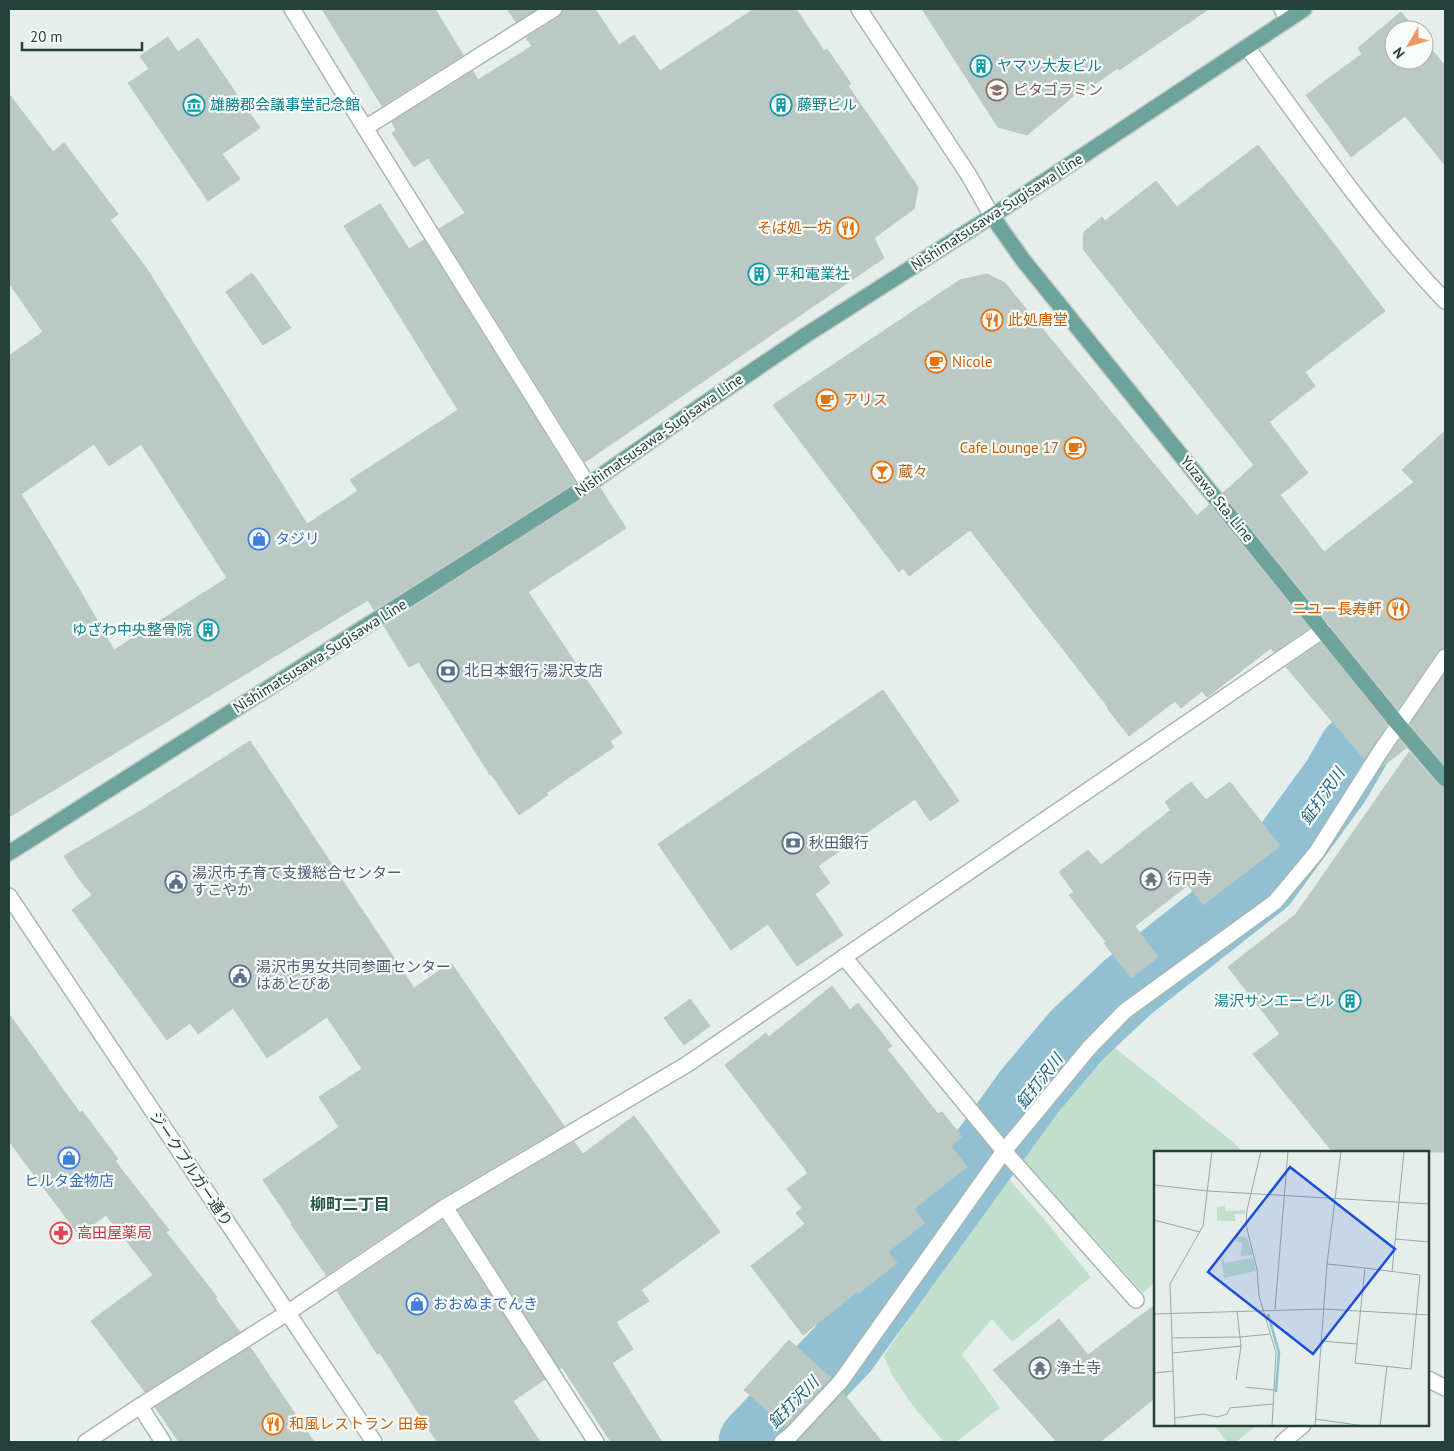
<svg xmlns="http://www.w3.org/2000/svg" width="1454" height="1451" font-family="'PT Sans','Noto Sans JP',sans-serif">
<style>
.green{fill:#c0dfcc}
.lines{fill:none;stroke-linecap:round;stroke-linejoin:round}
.river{stroke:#90c0d1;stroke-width:71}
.building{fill:#bbc9c5;stroke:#b8c8c3;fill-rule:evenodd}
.minor-casing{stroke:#a8b7b4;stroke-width:18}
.major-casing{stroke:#c2cac8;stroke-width:18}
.minor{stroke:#fff;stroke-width:15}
.major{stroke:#6ca39b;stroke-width:15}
.labels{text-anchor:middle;stroke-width:4.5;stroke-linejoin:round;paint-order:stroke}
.culture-label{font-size:15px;fill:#0d838f;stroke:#f7fbf9;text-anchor:start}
.education-label{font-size:15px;fill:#785e54;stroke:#f7fbf9;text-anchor:start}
.street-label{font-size:15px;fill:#25413c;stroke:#f7fbf9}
.food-label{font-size:15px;fill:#c56008;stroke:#f7fbf9;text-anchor:start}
.shop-label{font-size:15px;fill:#366cbe;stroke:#f7fbf9;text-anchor:start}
.service-label{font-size:15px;fill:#4e5e75;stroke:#f7fbf9;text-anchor:start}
.worship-label{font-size:15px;fill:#5b616d;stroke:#f7fbf9;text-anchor:start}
.health-label{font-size:15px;fill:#be3a42;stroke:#f7fbf9;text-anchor:start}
.water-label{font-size:16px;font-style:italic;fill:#1f627c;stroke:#f7fbf9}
.neighbourhood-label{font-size:16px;font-weight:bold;fill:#21534c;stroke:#f7fbf9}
.inset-river{fill:none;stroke:#90c0d1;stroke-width:2.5}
.inset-road{fill:none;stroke:#99a9a6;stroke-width:1}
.view{fill:#1d4ed8;fill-opacity:0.15;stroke:#1d4ed8;stroke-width:2.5}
.inset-edge{fill:none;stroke:#25413c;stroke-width:2.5}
</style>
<rect width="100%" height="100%" fill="#e6eeec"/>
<g class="green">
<path d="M1114,1047L1233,1142L1243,1152H1155V1282L1143,1293L1021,1158L1041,1125Z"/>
<path d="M1005,1175L1044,1219L1091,1277L1012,1342L992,1319L962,1354L1000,1408L956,1442H944L913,1406L893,1377L884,1356Z"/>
<path d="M1214,1425H1257L1236,1442H1227Z"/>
</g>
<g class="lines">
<path class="river" d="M754,1442L843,1349L1029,1092L1077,1035L1128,987L1263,881L1336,781L1354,750"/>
</g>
<g class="building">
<path d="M322,9H435L463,55L382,106Z"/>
<path d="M507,9H537L516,22Z"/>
<path d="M563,9H595L619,45L634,35L660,71L754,9H796L824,51L827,49L851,84L848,86L918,187L914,209L874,238L884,258L585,462L439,229L465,213L428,158L414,167L392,133L396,130L392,122L473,71L478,80L532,46L526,38L559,17L562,14Z"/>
<path d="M922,9H1209L1119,70L1118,68L1085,91L1083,88L1027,135L998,127Z"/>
<path d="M1401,12L1416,30H1394V60H1424V40L1445,66V165L1405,116L1351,157L1306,95L1362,54L1358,48Z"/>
<path d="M168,37L178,52L198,38L260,128L222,154L240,179L208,201L128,83L149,69L140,56Z"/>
<path d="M9,94L53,152L64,143L118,214L110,220L147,269L307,524L358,491L350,480L458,410L344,226L380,204L409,249L424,240L575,482L374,610L368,600L9,817V356L43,332L9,283ZM94,444L109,466L141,444L227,578L114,650L78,587L21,494Z"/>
<path d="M1258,145L1385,311L1305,372L1315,386L1269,422L1308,473L1280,495L1324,552L1414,482L1402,470L1445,431V648L1441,649L1437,652L1398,709L1223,493L1254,465L1083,249L1084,232L1102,217L1105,221L1156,181L1177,207Z"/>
<path d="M252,273L291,328L263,345L226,292Z"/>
<path d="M987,274L1005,283L1017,298L1197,516L1209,505L1309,628L1274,652L1271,648L1207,697L1202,691L1181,708L1175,701L1129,736L1107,708L1108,707L970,530L909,576L903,568L899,572L773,405L960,280Z"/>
<path d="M600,488L626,528L528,592L622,733L610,741L614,747L546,793L548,795L519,815L491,774L490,775L419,662L409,667L384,626Z"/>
<path d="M1321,643L1387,725L1364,759L1286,667Z"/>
<path d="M1445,673V765L1410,724Z"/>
<path d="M883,690L959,801L930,821L915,799L818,866L830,883L815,894L843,935L797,966L768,924L731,950L658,844Z"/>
<path d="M1399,740L1406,748L1382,767L1388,757Z"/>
<path d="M250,741L414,988L451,963L564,1126L440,1199L326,1275L291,1224L292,1223L263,1180L339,1127L319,1097L362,1069L327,1017L267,1058L233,1008L198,1034L190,1023L167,1040L72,910L92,895L79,879L64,856L142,810Z"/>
<path d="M1409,752L1438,785L1445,788V1152H1333L1253,1054L1280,1034L1228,967L1296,914Z"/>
<path d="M1191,782L1206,800L1230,782L1280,846L1203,905L1188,885L1135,926L1158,957L1131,978L1104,943L1106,942L1069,895L1074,892L1059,872L1088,850L1101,865L1171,810L1165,802Z"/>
<path d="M832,986L850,1010L858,1003L892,1046L887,1049L938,1114L942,1112L962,1137L951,1146L967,1167L914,1209L925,1223L888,1252L897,1263L858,1294L857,1292L803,1335L751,1266L805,1224L796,1213L802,1208L787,1189L808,1173L725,1065L766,1033L769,1037Z"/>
<path d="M690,999L710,1026L684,1045L664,1018Z"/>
<path d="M9,1014L80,1113L82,1111L118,1159L115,1161L169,1230L166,1232L217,1297L215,1298L240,1332L145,1392L91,1321L153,1275L106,1215L79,1235L9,1141Z"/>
<path d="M634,1116L720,1232L641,1290L649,1301L616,1322L633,1349L612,1363L662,1442H611L562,1367L560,1369L458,1210L574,1142L583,1154Z"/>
<path d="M442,1220L545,1379L513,1401L540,1442H437L380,1353L377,1354L337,1291Z"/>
<path d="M1155,1305V1398L1100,1442H1057L993,1370L1059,1319L1088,1355Z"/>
<path d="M789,1340L831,1378L785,1427L744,1390Z"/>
<path d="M250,1347L314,1442H179L155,1407Z"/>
<path d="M843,1393L882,1442H802L799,1440Z"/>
</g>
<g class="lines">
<g class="minor-casing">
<g id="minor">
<path d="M292,9L365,128L588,485"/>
<path d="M859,9L968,174L992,216"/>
<path d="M1282,9L1288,19"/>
<path d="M1247,47C1310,134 1371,223 1445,301"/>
<path d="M365,128L554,9"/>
<path d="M9,896L374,1442"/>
<path d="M844,957L1004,1151L1136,1300"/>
<path d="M445,1207L596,1442"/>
<path d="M1428,1379L1445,1388"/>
<path d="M140,1406L163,1442"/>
<path d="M86,1442L140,1406L287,1313L445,1207L686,1065L1323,630"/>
<path d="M782,1442L791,1435L841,1381L1004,1151L1089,1048L1125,1011L1275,902L1316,853L1380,752L1445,657"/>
<path d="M1283,1442L1303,1425"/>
</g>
</g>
<g class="major-casing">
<g id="major">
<path d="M992,216L1023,260L1398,724L1445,779"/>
<path d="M9,853L588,485L692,412L806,335L992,216L1304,9"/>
</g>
</g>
<use href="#minor" class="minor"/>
<use href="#major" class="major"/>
</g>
<defs>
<g id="building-ring" transform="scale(1.125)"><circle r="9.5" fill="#f7fbf9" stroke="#0f9aa8" stroke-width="1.5"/><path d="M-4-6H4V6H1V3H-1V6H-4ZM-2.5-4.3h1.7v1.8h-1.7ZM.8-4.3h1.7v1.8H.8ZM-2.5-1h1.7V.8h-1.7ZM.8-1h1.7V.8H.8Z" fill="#0f9aa8"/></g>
<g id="university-ring" transform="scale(1.125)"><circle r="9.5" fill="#f7fbf9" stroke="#8d6e63" stroke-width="1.5"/><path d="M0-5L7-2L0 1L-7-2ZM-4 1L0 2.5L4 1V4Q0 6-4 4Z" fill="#8d6e63"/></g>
<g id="museum-ring" transform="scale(1.125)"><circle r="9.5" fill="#f7fbf9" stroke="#0f9aa8" stroke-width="1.5"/><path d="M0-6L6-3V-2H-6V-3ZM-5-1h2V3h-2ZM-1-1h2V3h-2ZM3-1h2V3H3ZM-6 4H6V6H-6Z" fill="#0f9aa8"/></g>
<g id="restaurant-ring" transform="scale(1.125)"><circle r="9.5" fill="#f7fbf9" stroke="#e8710a" stroke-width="1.5"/><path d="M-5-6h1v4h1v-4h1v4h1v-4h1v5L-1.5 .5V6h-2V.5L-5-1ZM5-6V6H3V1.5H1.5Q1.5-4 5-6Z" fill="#e8710a"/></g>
<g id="cafe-ring" transform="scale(1.125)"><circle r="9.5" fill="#f7fbf9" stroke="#e8710a" stroke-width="1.5"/><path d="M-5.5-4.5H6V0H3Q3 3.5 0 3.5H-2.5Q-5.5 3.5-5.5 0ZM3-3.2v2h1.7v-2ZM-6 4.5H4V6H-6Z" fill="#e8710a"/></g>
<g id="bar-ring" transform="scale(1.125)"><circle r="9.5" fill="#f7fbf9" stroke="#e8710a" stroke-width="1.5"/><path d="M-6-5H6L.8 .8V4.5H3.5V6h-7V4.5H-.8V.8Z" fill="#e8710a"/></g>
<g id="shop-ring" transform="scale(1.125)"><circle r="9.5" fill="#f7fbf9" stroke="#3f7fe0" stroke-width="1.5"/><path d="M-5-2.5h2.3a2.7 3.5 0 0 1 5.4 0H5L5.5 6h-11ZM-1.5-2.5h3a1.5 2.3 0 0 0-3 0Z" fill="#3f7fe0"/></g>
<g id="bank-ring" transform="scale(1.125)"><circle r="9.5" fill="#f7fbf9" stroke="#5c6f8a" stroke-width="1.5"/><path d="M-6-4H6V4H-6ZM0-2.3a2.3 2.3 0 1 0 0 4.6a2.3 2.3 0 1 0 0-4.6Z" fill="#5c6f8a"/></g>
<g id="temple-ring" transform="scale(1.125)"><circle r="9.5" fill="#f7fbf9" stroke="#6b7280" stroke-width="1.5"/><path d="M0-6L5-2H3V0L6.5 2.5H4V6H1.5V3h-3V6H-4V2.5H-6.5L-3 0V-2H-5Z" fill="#6b7280"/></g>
<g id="civic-ring" transform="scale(1.125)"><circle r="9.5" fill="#f7fbf9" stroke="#5c6f8a" stroke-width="1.5"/><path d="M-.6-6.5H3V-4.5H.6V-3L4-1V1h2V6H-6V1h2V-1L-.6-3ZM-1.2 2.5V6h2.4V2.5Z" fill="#5c6f8a"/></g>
<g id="pharmacy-ring" transform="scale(1.125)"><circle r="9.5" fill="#f7fbf9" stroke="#e0444e" stroke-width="1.5"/><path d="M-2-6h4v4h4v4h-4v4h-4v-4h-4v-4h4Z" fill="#e0444e"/></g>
</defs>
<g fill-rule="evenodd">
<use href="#building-ring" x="981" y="66"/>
<use href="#university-ring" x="997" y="90"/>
<use href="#museum-ring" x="194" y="105"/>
<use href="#building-ring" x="781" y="105"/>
<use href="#restaurant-ring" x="848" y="228"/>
<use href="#building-ring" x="759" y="274"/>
<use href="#restaurant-ring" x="992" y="320"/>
<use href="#cafe-ring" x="936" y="362"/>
<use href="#cafe-ring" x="827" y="400"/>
<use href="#cafe-ring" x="1075" y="448"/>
<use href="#bar-ring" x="882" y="472"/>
<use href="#shop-ring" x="259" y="539"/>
<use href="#restaurant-ring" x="1398" y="609"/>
<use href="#building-ring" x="208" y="630"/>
<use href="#bank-ring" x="448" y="671"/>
<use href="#bank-ring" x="793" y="843"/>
<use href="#temple-ring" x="1151" y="879"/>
<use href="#civic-ring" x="176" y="882"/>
<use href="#civic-ring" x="240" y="976"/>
<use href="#building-ring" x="1350" y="1001"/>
<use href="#shop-ring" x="69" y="1158"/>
<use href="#pharmacy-ring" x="61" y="1233"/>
<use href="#shop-ring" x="417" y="1304"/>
<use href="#temple-ring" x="1040" y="1368"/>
<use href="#restaurant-ring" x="273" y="1424"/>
</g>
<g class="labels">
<g class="culture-label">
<text x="997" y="71">ヤマツ大友ビル</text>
<text x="210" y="110">雄勝郡会議事堂記念館</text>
<text x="797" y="110">藤野ビル</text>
<text x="775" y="279">平和電業社</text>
<text x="192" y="635" text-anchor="end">ゆざわ中央整骨院</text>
<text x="1334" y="1006" text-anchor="end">湯沢サンエービル</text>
</g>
<g class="education-label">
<text x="1013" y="95">ピタゴラミン</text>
</g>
<g class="street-label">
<text transform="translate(997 212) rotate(-33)" y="5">Nishimatsusawa-Sugisawa Line</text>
<text transform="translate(659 435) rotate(-35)" y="5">Nishimatsusawa-Sugisawa Line</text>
<text transform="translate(1217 499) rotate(51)" y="5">Yuzawa Sta. Line</text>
<text transform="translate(320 656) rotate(-32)" y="5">Nishimatsusawa-Sugisawa Line</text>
<text transform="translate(191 1169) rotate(56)" y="5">ジークブルガー通り</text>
</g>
<g class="food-label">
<text x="832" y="233" text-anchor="end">そば処一坊</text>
<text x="1008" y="325">此処唐堂</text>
<text x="952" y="367">Nicole</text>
<text x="843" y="405">アリス</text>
<text x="1059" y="453" text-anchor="end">Cafe Lounge 17</text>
<text x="898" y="477">蔵々</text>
<text x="1382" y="614" text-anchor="end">ニユー長寿軒</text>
<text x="289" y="1429">和風レストラン 田毎</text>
</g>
<g class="shop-label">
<text x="275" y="544">タジリ</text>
<text x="69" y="1186" text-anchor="middle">ヒルタ金物店</text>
<text x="433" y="1309">おおぬまでんき</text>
</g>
<g class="service-label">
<text x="464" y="676">北日本銀行 湯沢支店</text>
<text x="809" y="848">秋田銀行</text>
<text x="192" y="878">湯沢市子育て支援総合センター<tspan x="192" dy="17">すこやか</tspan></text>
<text x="256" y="972">湯沢市男女共同参画センター<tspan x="256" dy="17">はあとぴあ</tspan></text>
</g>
<g class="worship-label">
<text x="1167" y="884">行円寺</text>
<text x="1056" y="1373">浄土寺</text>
</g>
<g class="health-label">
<text x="77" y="1238">高田屋薬局</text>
</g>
<g class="water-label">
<text transform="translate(1322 796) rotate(-55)" y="6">鉦打沢川</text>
<text transform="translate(1039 1081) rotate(-52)" y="6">鉦打沢川</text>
<text transform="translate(793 1402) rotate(-46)" y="6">鉦打沢川</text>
</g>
<g class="neighbourhood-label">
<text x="350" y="1210">柳町二丁目</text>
</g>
</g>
<g transform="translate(1154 1151)">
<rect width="275" height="275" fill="#e6eeec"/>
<path d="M70,49L71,60L91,59V63H81V70H63V56L70,55ZM82,85L93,86L99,104L87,105L88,91H82ZM67,105L71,112L99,107L102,120L70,127Z" fill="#c0dfcc"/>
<path class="inset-river" d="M114,163L125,202L122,241"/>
<path class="inset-road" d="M107,0L93,59L92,74L103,118L105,145L122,202L118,275M0,34L54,40L275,53M0,69L46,81M241,88L275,91M173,113L211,117L266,124L257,218L201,212L211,117M238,121L250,0M121,158L134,0M169,158L275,164M0,163L169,158M17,187L86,186L83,160M167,190L203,193M18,202L87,195L86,186L117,183M0,222L19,220M82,229L87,195M91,236L120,239M75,257L119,253M21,267L49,263L63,266L73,263L76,257M161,268L210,275M21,275L16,133L49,75L58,0M161,275L173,113L187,0M226,275L233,215"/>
<path class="view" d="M136,16L241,98L159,203L54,121Z"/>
<rect width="275" height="275" class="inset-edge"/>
</g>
<rect width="1454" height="1451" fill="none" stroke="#25413c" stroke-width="20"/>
<g transform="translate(1409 45) rotate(232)"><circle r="24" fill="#f7fbf9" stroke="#a3b1ad"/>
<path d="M0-4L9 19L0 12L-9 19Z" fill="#ef9664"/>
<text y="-8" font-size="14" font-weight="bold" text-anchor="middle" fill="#25413c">N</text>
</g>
<path d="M22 42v8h120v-8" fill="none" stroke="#25413c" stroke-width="2.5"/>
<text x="30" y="42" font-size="15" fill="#25413c" stroke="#f7fbf9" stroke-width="4" paint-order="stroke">20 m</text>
</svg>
